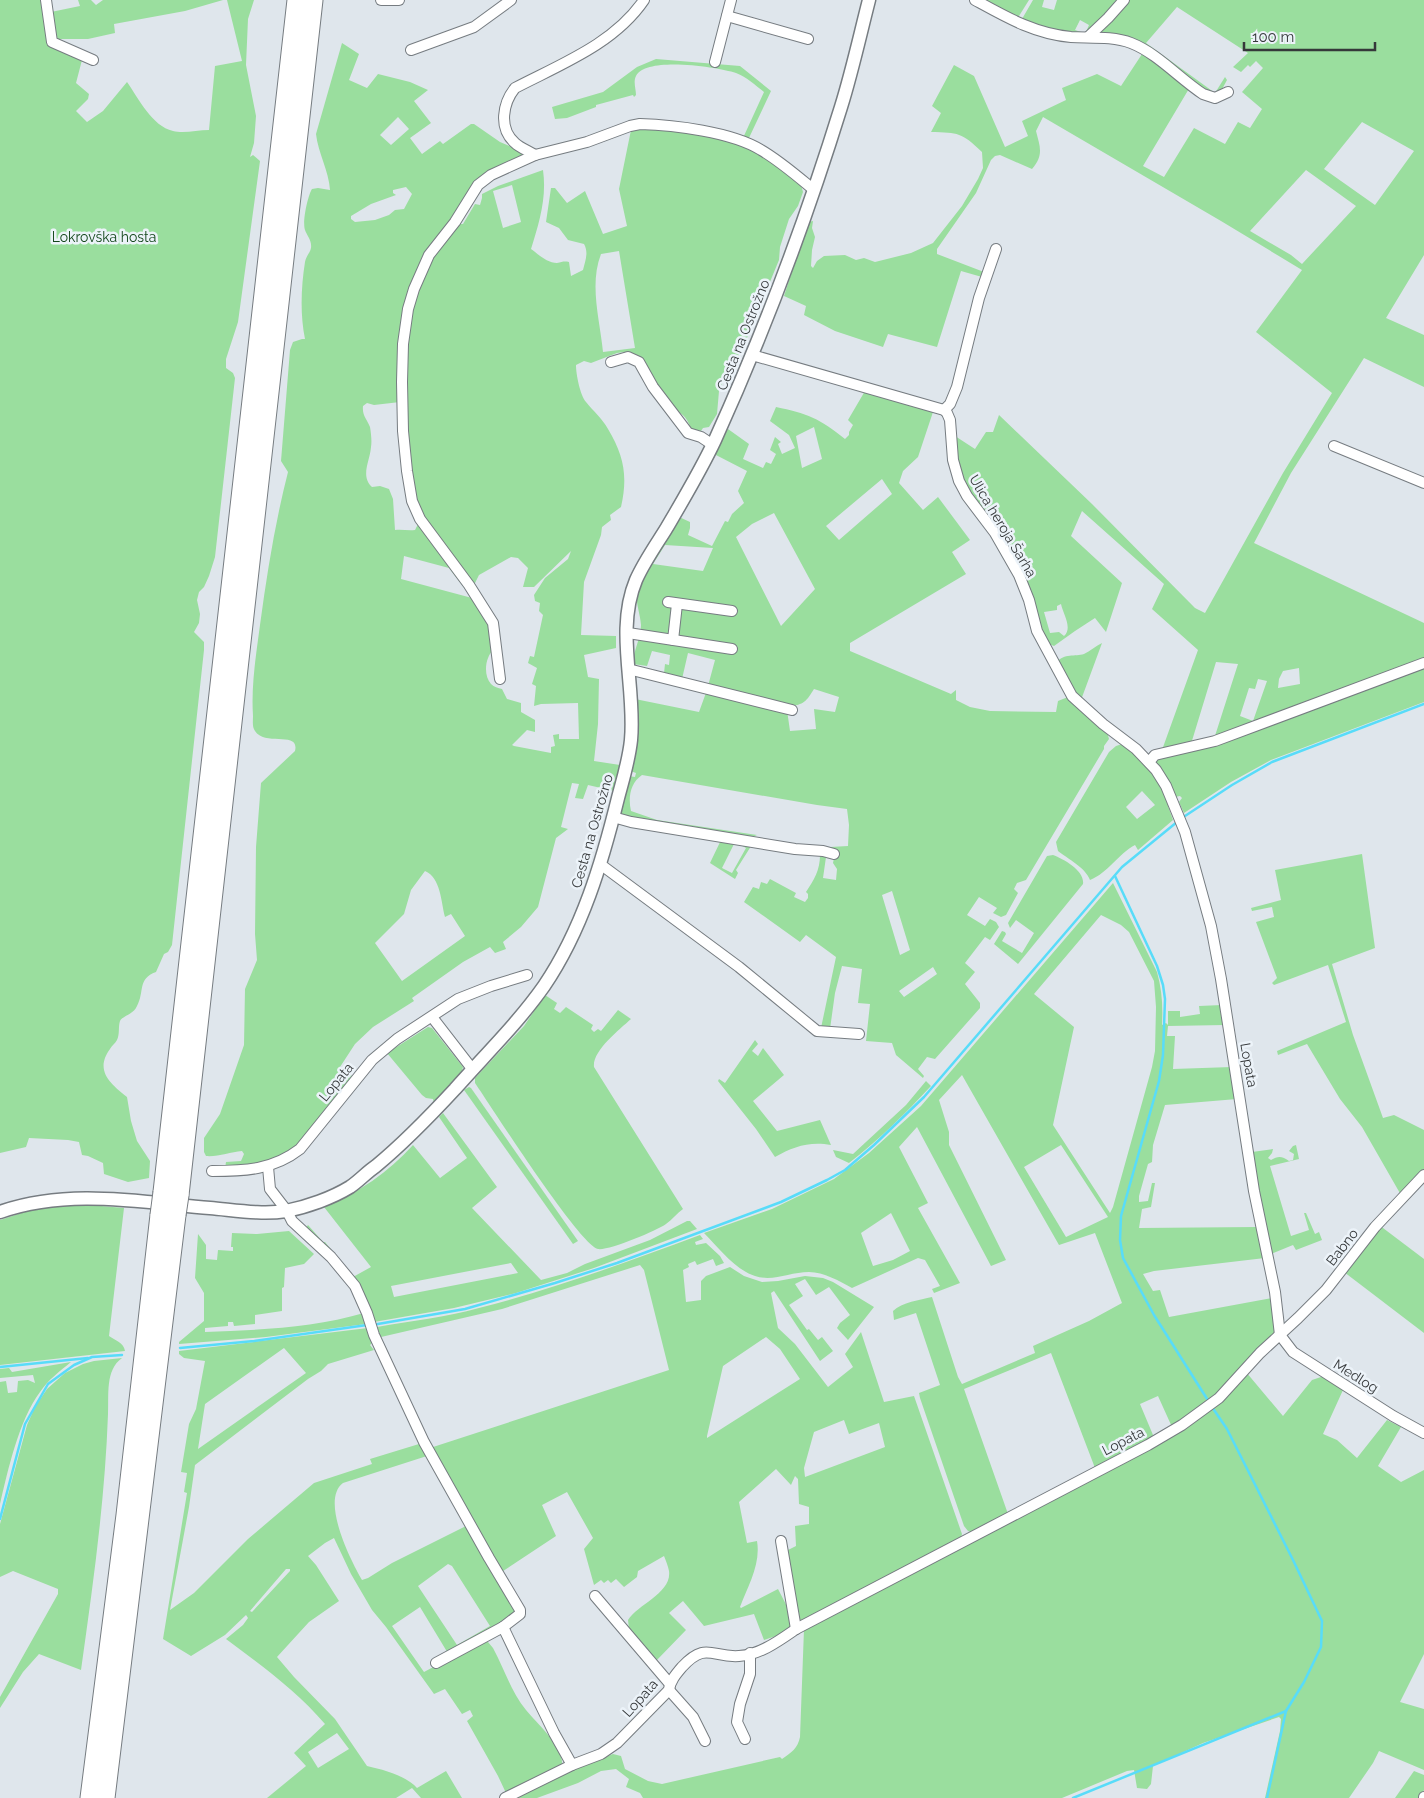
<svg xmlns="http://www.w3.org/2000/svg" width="1424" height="1798" font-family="Raleway,sans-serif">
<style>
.green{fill:#9ade9e;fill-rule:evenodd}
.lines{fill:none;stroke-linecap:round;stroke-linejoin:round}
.stream{stroke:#58dcf9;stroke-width:2.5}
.minor-casing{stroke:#767c81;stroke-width:12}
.tertiary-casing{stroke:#767c81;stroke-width:15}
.motorway-casing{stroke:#767c81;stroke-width:21}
.minor{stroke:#fff;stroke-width:10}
.tertiary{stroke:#fff;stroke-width:12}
.motorway{stroke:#fff;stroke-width:19}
.motorway-bridge-casing{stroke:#767c81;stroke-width:21;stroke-linecap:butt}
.motorway-bridge{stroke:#fff;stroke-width:19}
.labels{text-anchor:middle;stroke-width:5;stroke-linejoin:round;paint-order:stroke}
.park-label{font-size:14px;fill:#13471b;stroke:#ecf3f9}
.street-label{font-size:14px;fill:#35383a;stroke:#ecf3f9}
</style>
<rect width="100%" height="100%" fill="#dfe6ec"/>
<g class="green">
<path d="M0,0H41L50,44L82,60L76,83L89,94L88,99L76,111L87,122L103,111L127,82C139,99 152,126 173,131C184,134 197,130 209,130L215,66L242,61L227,0H254L248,19L246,65L256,116L254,143L250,157L253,155L260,161L238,322L226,359V368L233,373L235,378L215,557L209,576L204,587L199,592L197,600L200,614L199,623L194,632L204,642V650L172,945L168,952L164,954L156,972C137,979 145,991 137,1006C133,1015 122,1016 120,1021C118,1027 120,1034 117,1040C115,1044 112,1045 110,1049C94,1071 111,1084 127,1097L131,1121L137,1141L150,1161L149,1178L128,1182L104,1174L103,1163L88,1156L82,1155L79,1142L68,1140L29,1138L26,1147L0,1153Z"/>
<path d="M78,0H91L96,5L103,0H223L185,11L114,24L115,33L88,39H58L55,34L51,12L80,6Z"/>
<path d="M981,0H1029L1019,16L1014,18Z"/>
<path d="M1033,0H1044L1042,7L1054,10L1057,0H1121L1085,34L1089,25L1080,20L1075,30L1081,32L1052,31L1022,19Z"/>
<path d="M1126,0H1424V255L1386,318L1424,335V387L1364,358L1291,473L1254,543L1424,623V661L1214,739L1238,664L1216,662L1191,744L1162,750L1198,650L1152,609L1164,584L1082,511L1071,536L1122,583L1106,632L1095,618L1075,631L1054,646L1049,644C1034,613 1027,578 1010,547C994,520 970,500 958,471C955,461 956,447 955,436L975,449L986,432H993L999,415L1092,504L1195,608L1205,613L1283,473L1332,393L1256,332L1302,270L1221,221L1043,117L1036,131C1040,147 1044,155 1032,169L1000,155L995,156L991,160L976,193L937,249V254L984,272L982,277L961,271L937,347L888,334L883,347L835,331L804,315L806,306L784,296L808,222L813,221L812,228L815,237L812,250L811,266L813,268L817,261L824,256L845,255L856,260L864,258L875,262L911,253L933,243L962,206L978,179L983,168L982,152C961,132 959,133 931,132L941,113L932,106L954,65L974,76L1005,147L1028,136L1022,121L1066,100L1062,88L1097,74L1121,86L1144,51L1190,87L1143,166L1164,177L1194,128L1225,144L1238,122L1250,128L1262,109L1242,92L1263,68L1256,61L1250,67L1248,65L1241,72L1233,67L1248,53L1177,7L1146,43L1215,93L1225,77L1227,80L1220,93L1212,95L1141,44L1097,34ZM1362,122L1414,151L1375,205L1324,169ZM1306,170L1356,206L1302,264L1291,255L1250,231ZM1061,604C1063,614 1073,628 1064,636L1059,632L1050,633L1044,612L1057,610V606ZM1299,668L1300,684L1278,688L1279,679L1283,671ZM1258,679L1267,681L1253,721L1240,716L1249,688L1255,689Z"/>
<path d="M342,43L359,54L349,80L367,88L378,74L410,82L428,90L414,101L431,123L410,138L422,154L440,141L443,144L471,124H474L500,142L528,154C514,166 493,166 480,178C469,188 464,204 456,217C447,230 434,240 426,252C400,293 400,355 400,402L374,405L367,403L363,406C362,416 367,419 370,427C371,433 372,441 371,447C370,461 360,476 372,487L380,486L389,489L393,499L395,530C402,529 408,531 415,530L418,524L423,526L478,598L489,615L494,649C485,657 483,675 491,684C494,687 498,688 502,689L507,699L521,703V712L535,720V732L527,730L512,745L514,746L551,753V747L555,746L553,735L559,734V739H579L578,703L541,704L534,706L536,686L532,684L537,668L528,663L530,656L534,657L543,615L539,611L540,603L535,601L534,595L545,578L568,559L571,551L534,587H523L528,568L518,558L511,557L479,575L474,585L428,528L417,508L410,471L403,377L406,330L416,293L430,256L456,224H463L475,204L480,205L482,198V194L498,186L543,170C547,198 539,223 531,249C538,254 547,263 557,263C562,262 564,261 569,262L571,276L583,270C585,261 589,253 584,244L568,240L559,228L546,222L551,188H555L567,203L585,191L603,234L627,226L619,189L631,130C667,127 720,131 752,148C763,153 771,161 780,169C787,175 795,179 801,185L803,192L798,206L789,219L780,247L779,260L742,350L725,376L719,391L717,414L709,427L703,428L701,431L691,429C685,410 676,414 666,401C656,386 647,370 637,355L624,352L617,353L591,363L584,361L576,365C576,374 580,395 586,402C593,411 602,418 608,429C624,456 628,476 621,507L610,515L611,520L602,527L601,535L584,582L581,635L616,636V648L584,655L588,677L599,679L598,724L594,761L620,765L614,791L588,785L583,799L575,798L579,784L572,783L561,827L568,829L556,838L538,907L521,927L503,942L506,949L495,953L490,947L463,962L412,998L414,1001L373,1027L355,1044L340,1067L352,1076L346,1084C328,1108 312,1139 286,1154C269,1164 244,1167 225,1168L226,1162L241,1161L244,1154L242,1151C230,1152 218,1157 206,1156L204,1152V1138L220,1114L244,1045L245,989L257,960L255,934L256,847L261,783L295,751C300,730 265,747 255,731C252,727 253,721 253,716C251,686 256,655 260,625C267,573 275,523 288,472L281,461L290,350L293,342L302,339H305C300,315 301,287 305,262C306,256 310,253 311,248C312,240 307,236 305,230C302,222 308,195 312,189L318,188L330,190C329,171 318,153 316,134ZM398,117L409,129L391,145L380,135ZM512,185L521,222L503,228L493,191ZM406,187L412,194L404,209L395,210L389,215L375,220L355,222L351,219V216L371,204L396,195L393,193V190ZM619,251L635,348L603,352C600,320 589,285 601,254ZM404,556L449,568L472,598L401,579ZM425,871C441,878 441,902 445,917L451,914L465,936L402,981L375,943L404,914L411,890Z"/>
<path d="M656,59L740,66L771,91L748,140L743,138L764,92C755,85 747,77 736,73C717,67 646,56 636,76C633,82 636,89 636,95L634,97L633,95L596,105V107L567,118L555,119L552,107L603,92L637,67Z"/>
<path d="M865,391L933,412L918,457L903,471L899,483L923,510L938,497L970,540L952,552L966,574L850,643V651L951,694L956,690V700L970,707L990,711L1056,712L1058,701L1068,697L1107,732L1109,739L1104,746V749L1026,880L1017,883L1014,889L1018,893L1006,915L1001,917L993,913L997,908L979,897L967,915L985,926L990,919L996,922L999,927L990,940L985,937L965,963L975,972L965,984L980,1003V1008L935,1059L927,1057L918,1069L924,1076L923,1078L896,1055L892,1043L866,1041L870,1004L858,1003L862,969L842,966L835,993L830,1029L821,1028L836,957L806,935L800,942L744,902L753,887L759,889L761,882L767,884L770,879L796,893L794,897L805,902L808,898V894L806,892C814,880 820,870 820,855L826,857L823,878L836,880L837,869L833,863L834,858L829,852L830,847L848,846L849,825L847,809L817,805L642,775C630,783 628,798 631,811L657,820L757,835L752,837L616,816L628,776L635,777L636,773L628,770L635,699L699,712L707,690L787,710L790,731L816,729L814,709L835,712L839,697L814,689C807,700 805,704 792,706L708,686L715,660L688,653L682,679L664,673L665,664L669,665L670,655L652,651L647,666L633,664C633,650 641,639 641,625C640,612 635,603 637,589L677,516L690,522V528L688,535L712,546L725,521L728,522L732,514L744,503L738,491L747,471L714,454L728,429L749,444L743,459L763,468L766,462L771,464L776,454L770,450L775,437L781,442L778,444L782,454L795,448L789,435L770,421L776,407C806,413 821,419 845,439L849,435V432L853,425L848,420ZM814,427L822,459L802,468L796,436ZM882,479L892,494L839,540L826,526ZM774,513L815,589L781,626L736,537L752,524ZM665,545L713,548L703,571L653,564ZM892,891L910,950L900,955L882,895ZM933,967L937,974L904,997L899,991Z"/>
<path d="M1102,643L1081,700L1057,662C1064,653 1075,657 1084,654C1090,651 1096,646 1102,643Z"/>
<path d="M1424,665V702L1271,760L1231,782L1184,813L1179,802L1182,798L1180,796L1175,797L1156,763L1155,759Z"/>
<path d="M1122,744C1145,756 1157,780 1168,802V806L1173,820L1138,850L1135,845C1118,854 1108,873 1090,880C1085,867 1068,859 1058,851L1056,842L1109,752L1116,746ZM1142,791L1155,805L1137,819L1126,807Z"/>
<path d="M722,838L753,843L736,870L738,873L735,879L710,863ZM735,842L746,848L732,873L722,868Z"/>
<path d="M1362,854L1375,948L1332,964L1353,1035L1383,1118L1394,1115L1424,1130V1171L1401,1195L1362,1127L1340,1099L1307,1044L1278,1055L1277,1051L1346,1022L1328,965L1274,985L1272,983L1277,978L1256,922L1274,917L1272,907L1252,911L1251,908L1281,900L1275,870Z"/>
<path d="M1053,855C1064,859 1085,871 1083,884L1018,964L994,944L1002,931L1005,932L1006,934L1002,941L1022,953L1034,933L1016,920L1010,928L1008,923L1047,856Z"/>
<path d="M1113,883L1157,972C1162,990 1163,1006 1162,1025L1166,1023L1168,1025V1011H1180V1017L1200,1014L1199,1006L1222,1005L1225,1025L1168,1026L1167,1036H1175L1173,1069L1232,1067L1237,1099L1165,1105L1153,1145L1152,1162L1148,1164L1139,1196V1202L1148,1201L1152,1183H1155L1151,1207L1142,1209L1139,1228L1257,1227L1265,1258L1154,1271L1143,1274L1153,1291L1160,1290L1169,1317L1272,1298L1275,1331L1272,1338L1228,1386L1172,1427L1158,1396L1140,1404L1153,1435L1151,1438L1095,1468L1051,1353L964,1389L1008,1514L973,1533L968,1531L964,1526L920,1398L919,1393L940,1385L916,1313L894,1320L893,1311C902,1302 920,1300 932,1297L958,1377L962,1384L1035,1353L1033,1346L1089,1321L1122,1303L1095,1233L1059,1245L962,1075L939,1100L949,1132V1145L1006,1260L991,1266L917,1127L899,1147L928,1203L918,1208L960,1283L934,1293L932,1289L940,1286L925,1260L918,1258L852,1288C839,1281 824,1272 809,1272C790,1272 773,1282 755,1276C734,1269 719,1248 704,1233L772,1209L834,1179L869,1153L921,1106ZM1101,915L1121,925L1129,932L1154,981L1156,1007L1155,1051L1152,1067L1113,1207L1110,1213L1053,1125L1074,1027L1034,994ZM1061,1145L1108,1217L1066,1237L1024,1167ZM891,1213L910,1251L893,1260L873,1266L861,1233Z"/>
<path d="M545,995L557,1003L554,1009L560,1013L566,1007L593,1025L591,1029L594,1032L598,1029L601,1031L618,1010L631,1019C619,1030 592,1051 594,1067L683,1209C677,1213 672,1220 666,1224C656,1231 608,1251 598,1249C579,1244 492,1108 475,1083V1078L524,1026Z"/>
<path d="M428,1027L432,1028L463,1067L461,1074L434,1103L433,1099L426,1098L422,1095L387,1053Z"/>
<path d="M755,1040L758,1044L752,1051L758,1056L763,1048L784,1075L753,1101L777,1131L820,1120L831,1145C809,1141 793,1147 775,1157L756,1129L718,1081L719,1079L725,1083Z"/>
<path d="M926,1081L931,1086C905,1114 880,1139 849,1163L836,1157L833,1150L853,1154L906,1105Z"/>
<path d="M469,1087L471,1088L578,1241L573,1244L464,1090Z"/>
<path d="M443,1113L497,1187L472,1208L541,1280L567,1273L585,1264L650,1240L687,1221H690L697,1229L594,1268L516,1293L454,1308L374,1322L364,1296L305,1229L308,1225L323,1242H325L353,1277L371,1267L324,1207C358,1193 389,1172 413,1145L440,1178L467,1158L439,1117ZM511,1263L518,1273L394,1297L391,1286Z"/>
<path d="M1296,1145L1299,1159L1270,1166L1291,1236L1309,1230L1304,1213H1306L1315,1234L1319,1232L1322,1240L1296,1250L1293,1245L1271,1254L1256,1180L1252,1152L1273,1149L1272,1153L1268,1158L1271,1160C1278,1156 1282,1156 1289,1161L1293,1160L1294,1154L1289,1151L1293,1146Z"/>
<path d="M68,1205H90L124,1208L109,1336C115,1340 124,1343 125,1351L0,1365V1220L34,1209Z"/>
<path d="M1379,1225L1424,1259V1333L1344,1272Z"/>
<path d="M289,1231L314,1254L304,1264L285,1268L284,1287L282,1288V1311L255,1315V1324L234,1326L233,1322H228V1326L205,1328V1332C258,1330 313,1328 364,1313L366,1324L266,1337L179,1344V1342L204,1321V1293L195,1278L198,1234L206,1245V1259L217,1260L218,1250L233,1251V1247H231L232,1233L257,1234Z"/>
<path d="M700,1235L703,1239L695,1242L696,1245L706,1243L720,1256L724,1263L716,1266L713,1259L697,1265L695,1261L688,1264L689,1267L683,1270L686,1302L701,1300V1281L706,1276L730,1267L744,1276L762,1282L778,1281L805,1276L823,1278L833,1282L874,1307L848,1340L837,1328L840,1323L850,1315L829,1287L816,1295L805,1279L795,1284L803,1296L789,1305L807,1330L809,1329L818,1340L822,1337L833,1351L820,1361L774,1291L771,1293L778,1328L795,1344L828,1387L853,1367L845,1354L861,1332L884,1402L914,1396L962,1534L961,1537L803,1621L798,1619L786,1551L796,1546L795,1526L809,1524V1507L799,1504L798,1479L795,1476L791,1485L776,1469L739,1502L747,1543L757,1541C761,1564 748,1586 740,1607L741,1608L778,1589L792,1616L791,1627L776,1636L764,1640L754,1614L704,1626L683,1601L669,1613L686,1630L656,1661L629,1629L628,1620C638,1604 672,1593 669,1571C668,1566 666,1561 664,1556L638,1571L637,1577L624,1587L616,1579L611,1583L608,1580L604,1583L601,1580L594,1585L584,1549L593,1538L567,1492L542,1505L556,1536L500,1573L430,1448L669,1370L644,1270L640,1265L502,1309L381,1337L377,1327C411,1321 446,1317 479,1308C554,1289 627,1262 700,1235ZM766,1337L780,1349L800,1379L707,1438V1436L723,1366ZM844,1420L849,1434L879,1423L885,1447L805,1477L804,1468L814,1432Z"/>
<path d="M368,1328L373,1342L370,1345L374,1350L328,1364L321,1371L308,1379L195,1465L189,1507L170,1610L194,1593L248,1539L314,1483L372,1464L370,1459L419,1444L402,1405L430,1455L343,1483C320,1500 351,1561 362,1580L368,1578L392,1563L468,1525L517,1612L502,1624L449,1655L420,1607L392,1626L424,1672L482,1641L488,1642L493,1648C504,1668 511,1692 526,1710C537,1724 565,1747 562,1767L506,1793L498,1776L467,1721L473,1716L470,1710L462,1714L445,1689L434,1694L386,1627L372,1610L351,1574L334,1538L325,1543L308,1556L316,1565L339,1601L309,1622L277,1657L294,1677L335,1719L367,1766C384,1770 405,1775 417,1788L446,1771L462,1798H421L412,1788L396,1798H267L306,1766L294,1753L325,1724C297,1691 261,1665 226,1639L243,1625L248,1618L246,1615L225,1635L191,1656L163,1639L187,1493L184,1492L187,1473L181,1472L189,1424L196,1409L205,1361L184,1358L179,1354V1351ZM284,1348L306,1373L198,1449L205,1404ZM448,1564L452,1566L490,1626L457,1645L418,1586ZM286,1569H290V1571L252,1612L250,1611ZM337,1733L349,1749L318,1768L308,1752Z"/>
<path d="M122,1358C105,1370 109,1395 108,1414C105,1500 93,1585 81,1670L39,1654L23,1672L0,1708V1697L58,1594V1589L13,1571L0,1577V1524L27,1425L35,1407L47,1389L65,1373L83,1364L94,1361Z"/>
<path d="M71,1362C60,1371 48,1380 40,1392C19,1420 8,1470 0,1504V1382L6,1381L8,1393L17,1392L18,1381L28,1380L35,1383L33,1375L0,1378V1369L9,1368L12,1372Z"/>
<path d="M1246,1372L1283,1416L1312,1380L1324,1376L1343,1390L1323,1434L1337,1440L1357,1458L1387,1420L1401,1427L1378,1466L1401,1482L1424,1470V1654L1400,1702L1424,1709V1770L1379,1751L1373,1763L1349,1798H1265L1280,1731L1281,1719L1279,1717L1203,1743L1153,1766L1151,1784L1147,1789L1137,1788L1134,1770L1127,1771L1062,1798H643L640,1793L626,1787L629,1779L616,1769L601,1771L578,1783L537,1798H510L542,1783L613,1754L621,1756L625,1769L648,1781L662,1784L780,1757L782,1759C791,1753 798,1748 800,1737L804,1629L1154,1445Z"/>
<path d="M1414,1771L1424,1775V1790L1420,1798H1395Z"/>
</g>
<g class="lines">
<g class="stream">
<path d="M1182,818L1232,785L1272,762L1424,704"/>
<path d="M1115,876L1157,966L1163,985L1165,999L1163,1055L1159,1081L1121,1216L1120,1240L1123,1258L1154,1315L1209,1402"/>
<path d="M372,1325L465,1309L555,1283L617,1263L781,1202L827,1180L845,1170L874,1145L924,1097L1122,867L1177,822"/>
<path d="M180,1348L254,1341L367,1325"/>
<path d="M0,1367L88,1358"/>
<path d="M1212,1407L1227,1429L1293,1560L1322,1621L1321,1647L1304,1682L1286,1711L1267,1798"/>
<path d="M0,1519L25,1424L48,1384L74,1365L92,1357L122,1355"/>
<path d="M1073,1798L1286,1711"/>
</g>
<g class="minor-casing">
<g id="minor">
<path d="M46,0L52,42L93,60"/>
<path d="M381,0H399"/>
<path d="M975,0C1006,17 1035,34 1071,37C1090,38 1113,36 1131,43C1157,53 1180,79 1203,94L1215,98L1228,92"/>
<path d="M727,16L808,39"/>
<path d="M1088,37L1108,18L1124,0"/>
<path d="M411,50L474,27L511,0"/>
<path d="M715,62L731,0"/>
<path d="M535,155C529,151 520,148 515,143C498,128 503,103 515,88C561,64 614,44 644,0"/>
<path d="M752,355L944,410L947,413L950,420L953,460L959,481L967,496L995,533L1019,575L1029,600L1037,631L1072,696L1103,724L1136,749L1156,770L1166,786L1185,832L1211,926L1221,979L1254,1191L1275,1292L1280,1335"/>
<path d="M611,362L628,357L639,362L653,387L688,433L701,437L713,445"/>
<path d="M944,410L950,404L957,387L979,298L996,249"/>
<path d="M1334,446L1424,483"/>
<path d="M668,602L732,611"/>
<path d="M628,633L732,649"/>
<path d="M673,640L677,604"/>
<path d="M628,669L792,710"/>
<path d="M500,679L493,623L469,585L420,519L412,501L407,471L403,431L402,382L403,344L408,309L414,289L429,255L455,222L478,185L491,175L535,155L587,142L630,126L640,124C674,125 732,132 761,150C780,161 797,176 814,190"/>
<path d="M1149,762L1155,755L1215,741L1424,663"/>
<path d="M613,817L631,822L795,849L823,851L834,854"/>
<path d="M600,864L739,967L817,1031L859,1034"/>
<path d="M432,1017L473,1070"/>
<path d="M268,1167L270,1189L287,1211L292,1221L331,1257L355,1286L367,1313L374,1335L424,1442L489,1558L520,1610V1614L503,1627"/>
<path d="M212,1171C245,1171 273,1170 300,1149L372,1060L397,1039L458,999L491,986L527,975"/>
<path d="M1280,1335L1293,1352L1393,1416L1424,1433"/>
<path d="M781,1541L796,1629"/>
<path d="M595,1596L670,1684"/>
<path d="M436,1663L503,1627L554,1733L572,1765"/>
<path d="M669,1690L693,1717L705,1741"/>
<path d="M745,1739L737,1722L740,1704L750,1674V1653"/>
<path d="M505,1798L572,1765L601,1754L617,1743L669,1690C670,1681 676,1674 682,1667C706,1641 712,1658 739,1656C760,1655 780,1640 796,1629L1148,1445L1182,1425L1219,1398L1260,1353L1298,1318L1326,1290L1375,1227L1424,1175"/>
<path d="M1424,1798V1797"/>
</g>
</g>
<g class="tertiary-casing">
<path id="tertiary" d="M0,1212C68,1188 140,1202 210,1208C234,1210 262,1215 286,1211C307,1207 332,1198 350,1187C359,1181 367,1172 376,1166C405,1142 430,1116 455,1089C485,1055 518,1023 544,986C582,930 602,863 618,798C623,779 629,760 631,740C636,688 615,630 636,580C644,562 656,545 666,529C683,500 701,470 715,440C764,332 806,220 841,107C852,72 860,35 869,0"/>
</g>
<g class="motorway-casing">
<g id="motorway">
<path d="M163,1192L297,0"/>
<path d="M179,1195L313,0"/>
<path d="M90,1798L126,1515L160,1215"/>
<path d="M105,1798L176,1215"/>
</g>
</g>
<use href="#minor" class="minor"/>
<use href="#tertiary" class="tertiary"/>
<use href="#motorway" class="motorway"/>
<g class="motorway-bridge-casing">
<g id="motorway-bridge">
<path d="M160,1215L163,1192"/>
<path d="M176,1215L179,1195"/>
</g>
</g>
<use href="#motorway-bridge" class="motorway-bridge"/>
</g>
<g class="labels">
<g class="park-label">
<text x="104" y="242">Lokrovška hosta</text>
</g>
<g class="street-label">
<text transform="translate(743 335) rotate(-68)" y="5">Cesta na Ostrožno</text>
<text transform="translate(1003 526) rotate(59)" y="5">Ulica heroja Šarha</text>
<text transform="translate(592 831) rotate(-74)" y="5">Cesta na Ostrožno</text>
<text transform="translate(1249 1065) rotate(80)" y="5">Lopata</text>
<text transform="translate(336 1082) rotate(-51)" y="5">Lopata</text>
<text transform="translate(1342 1247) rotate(-52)" y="5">Babno</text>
<text transform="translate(1356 1376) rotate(32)" y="5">Medlog</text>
<text transform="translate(1123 1441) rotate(-27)" y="5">Lopata</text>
<text transform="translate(640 1698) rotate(-48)" y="5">Lopata</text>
</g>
</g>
<path d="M1244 42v8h131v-8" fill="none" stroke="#35383a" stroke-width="2.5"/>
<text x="1252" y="42" font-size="15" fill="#35383a" stroke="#ecf3f9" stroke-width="4" paint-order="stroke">100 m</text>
</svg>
